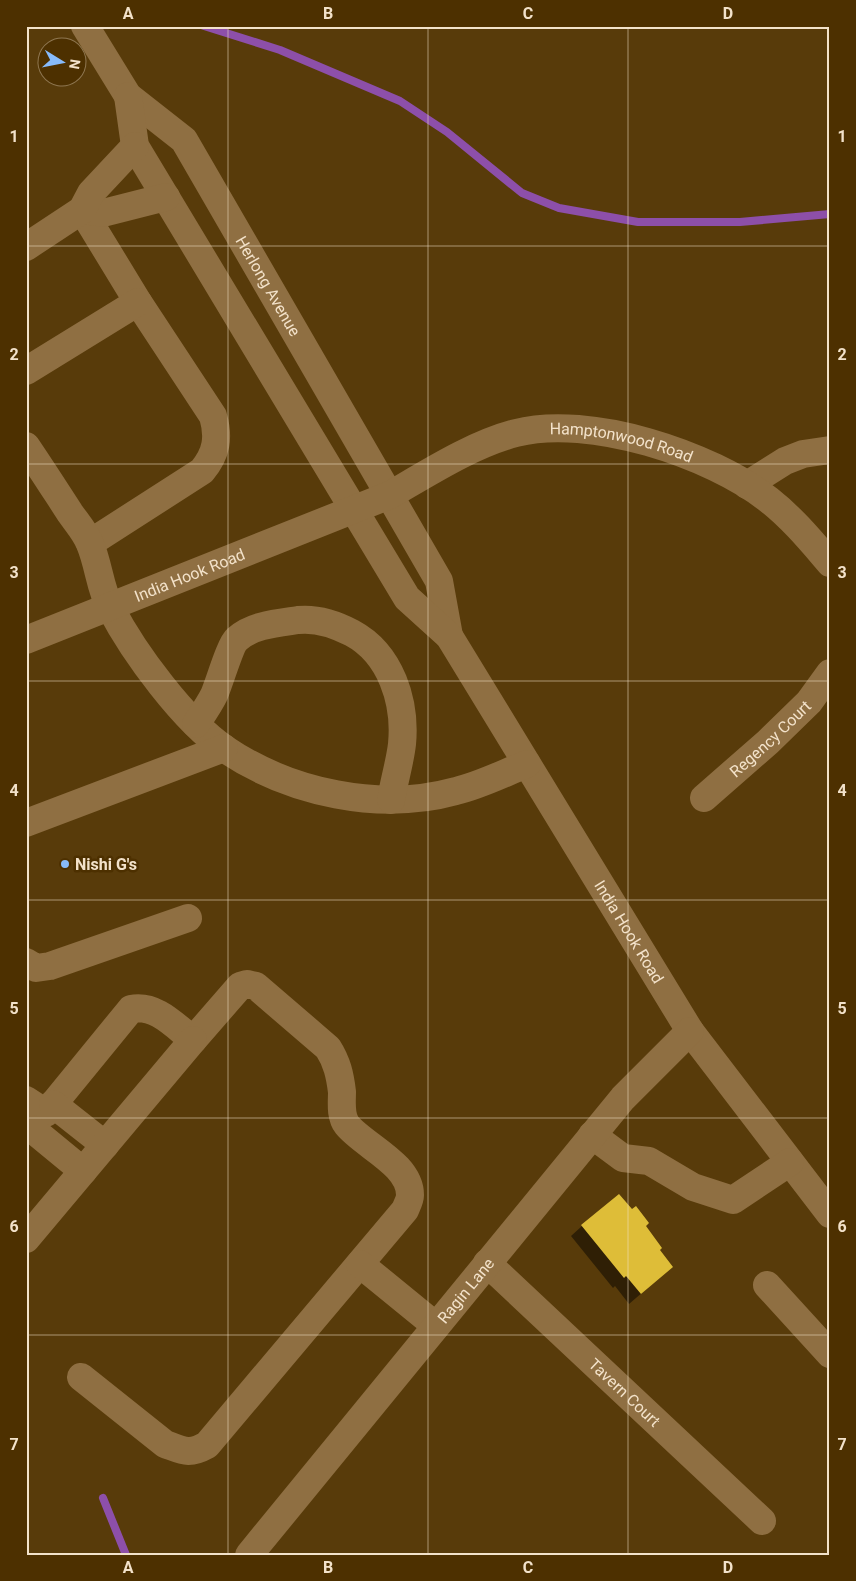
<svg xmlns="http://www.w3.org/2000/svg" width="856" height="1581" font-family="Roboto,sans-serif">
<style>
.shadow{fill:#0007}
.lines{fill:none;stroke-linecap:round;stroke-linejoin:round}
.stream{stroke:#8d4fa9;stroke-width:8}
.building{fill:#debd38}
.minor{stroke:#8f6f42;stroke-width:28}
.grid{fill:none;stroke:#f3e2ca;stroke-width:1;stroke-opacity:0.55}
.poi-dot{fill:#87bbfb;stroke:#4d3000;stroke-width:2}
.labels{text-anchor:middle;stroke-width:5;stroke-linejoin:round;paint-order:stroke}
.street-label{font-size:16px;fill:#f3e2ca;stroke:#4d3000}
.poi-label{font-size:16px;font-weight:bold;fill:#f3e2ca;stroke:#4d3000;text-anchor:start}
.neatline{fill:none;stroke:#f3e2ca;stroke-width:2}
.grid-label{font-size:16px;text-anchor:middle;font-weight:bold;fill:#f3e2ca}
</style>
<rect width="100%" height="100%" fill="#583b0a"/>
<path class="shadow" d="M582,1226H644L658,1250L672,1267L629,1304L615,1286L613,1288L571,1236Z"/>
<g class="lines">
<g class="stream">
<path d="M204,26L280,50L400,101L447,132L522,193L559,208L638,222H740L830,214"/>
<path d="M103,1498L126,1555"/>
</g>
</g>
<path class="building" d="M619,1194L632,1209L636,1206L649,1223L646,1226L662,1248L660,1250L673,1267L641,1294L626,1276L624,1278L581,1225Z"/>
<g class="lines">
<g class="minor">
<path id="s1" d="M85,26L128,96L184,140L439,581L449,636"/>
<path id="s2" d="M128,96L135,146L407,598L449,636L690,1031L830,1214"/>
<path d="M82,210L138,302L213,416C219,437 217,453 202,471L90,543"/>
<path d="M82,210L103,213L166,197"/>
<path d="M26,247L82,210L91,193L135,146"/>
<path d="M26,371L138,302"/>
<path d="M26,446C41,468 55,490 70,513C77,523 86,533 90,544C99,565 100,590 111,609C134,653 184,721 225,749C290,793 380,812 456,791C481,785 504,773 527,764"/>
<path d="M747,485L785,461L803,454L830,450"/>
<path id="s3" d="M26,640L390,495C428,473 473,444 516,433C589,414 711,454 769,500C792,518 811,541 830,563"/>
<path d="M196,724C202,715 209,705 214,695C219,684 230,645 237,639C252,625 278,623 298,620C317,618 335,624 352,633C391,654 406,702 402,744C400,762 394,781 391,800"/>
<path id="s4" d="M704,798L768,742L809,702L830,673"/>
<path d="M26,823L224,748"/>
<path d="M26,962L36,968L50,966L188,918"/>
<path d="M26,1100L46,1113L131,1009C156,1004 175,1026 193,1040L240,986L247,984L256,986L328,1048C337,1062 340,1075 342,1092C342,1102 340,1116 347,1125C364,1146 410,1164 410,1195C410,1200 407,1205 405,1210L207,1445C189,1455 184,1451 165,1444L81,1377"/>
<path d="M53,1104L105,1145"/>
<path d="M32,1129L83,1171"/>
<path d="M592,1135L623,1158L649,1161L693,1187L733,1200L790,1162"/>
<path d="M26,1239L193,1040"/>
<path id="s5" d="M487,1263L762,1521"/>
<path d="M360,1264L436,1326"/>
<path d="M767,1285L830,1354"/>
<path id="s6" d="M249,1555L623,1098L690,1031"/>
</g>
</g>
<path class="grid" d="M228,26V1555M428,26V1555M628,26V1555M26,246H830M26,464H830M26,681H830M26,900H830M26,1118H830M26,1335H830"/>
<circle class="poi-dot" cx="65" cy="864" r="5"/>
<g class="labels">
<g class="street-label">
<text dy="6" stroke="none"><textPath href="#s1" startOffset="322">Herlong Avenue</textPath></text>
<text dy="6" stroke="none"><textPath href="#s3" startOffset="640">Hamptonwood Road</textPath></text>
<text dy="6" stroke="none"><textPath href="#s3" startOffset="176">India Hook Road</textPath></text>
<text dy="6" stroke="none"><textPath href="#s4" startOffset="89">Regency Court</textPath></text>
<text dy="6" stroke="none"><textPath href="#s2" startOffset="981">India Hook Road</textPath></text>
<text dy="6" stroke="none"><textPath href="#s6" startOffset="342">Ragin Lane</textPath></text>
<text dy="6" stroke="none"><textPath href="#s5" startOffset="189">Tavern Court</textPath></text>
</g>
<g class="poi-label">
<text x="75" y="870">Nishi G's</text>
</g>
</g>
<rect width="856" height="1581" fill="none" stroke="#4d3000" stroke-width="55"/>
<g transform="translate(62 62) rotate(100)"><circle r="24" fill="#4d3000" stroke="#8f7751"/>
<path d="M0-4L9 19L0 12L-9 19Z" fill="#87bbfb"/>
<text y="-8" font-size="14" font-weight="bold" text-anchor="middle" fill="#f3e2ca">N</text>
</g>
<rect x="28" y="28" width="800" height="1526" class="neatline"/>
<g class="grid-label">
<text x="128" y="19">A</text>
<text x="328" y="19">B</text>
<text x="528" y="19">C</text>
<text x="728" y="19">D</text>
<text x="14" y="142">1</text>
<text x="842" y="142">1</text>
<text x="14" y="360">2</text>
<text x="842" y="360">2</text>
<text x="14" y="578">3</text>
<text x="842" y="578">3</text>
<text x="14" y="796">4</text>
<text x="842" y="796">4</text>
<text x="14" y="1014">5</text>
<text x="842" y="1014">5</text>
<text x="14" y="1232">6</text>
<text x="842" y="1232">6</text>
<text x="14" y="1450">7</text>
<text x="842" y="1450">7</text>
<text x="128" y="1573">A</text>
<text x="328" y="1573">B</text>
<text x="528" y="1573">C</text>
<text x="728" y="1573">D</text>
</g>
</svg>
